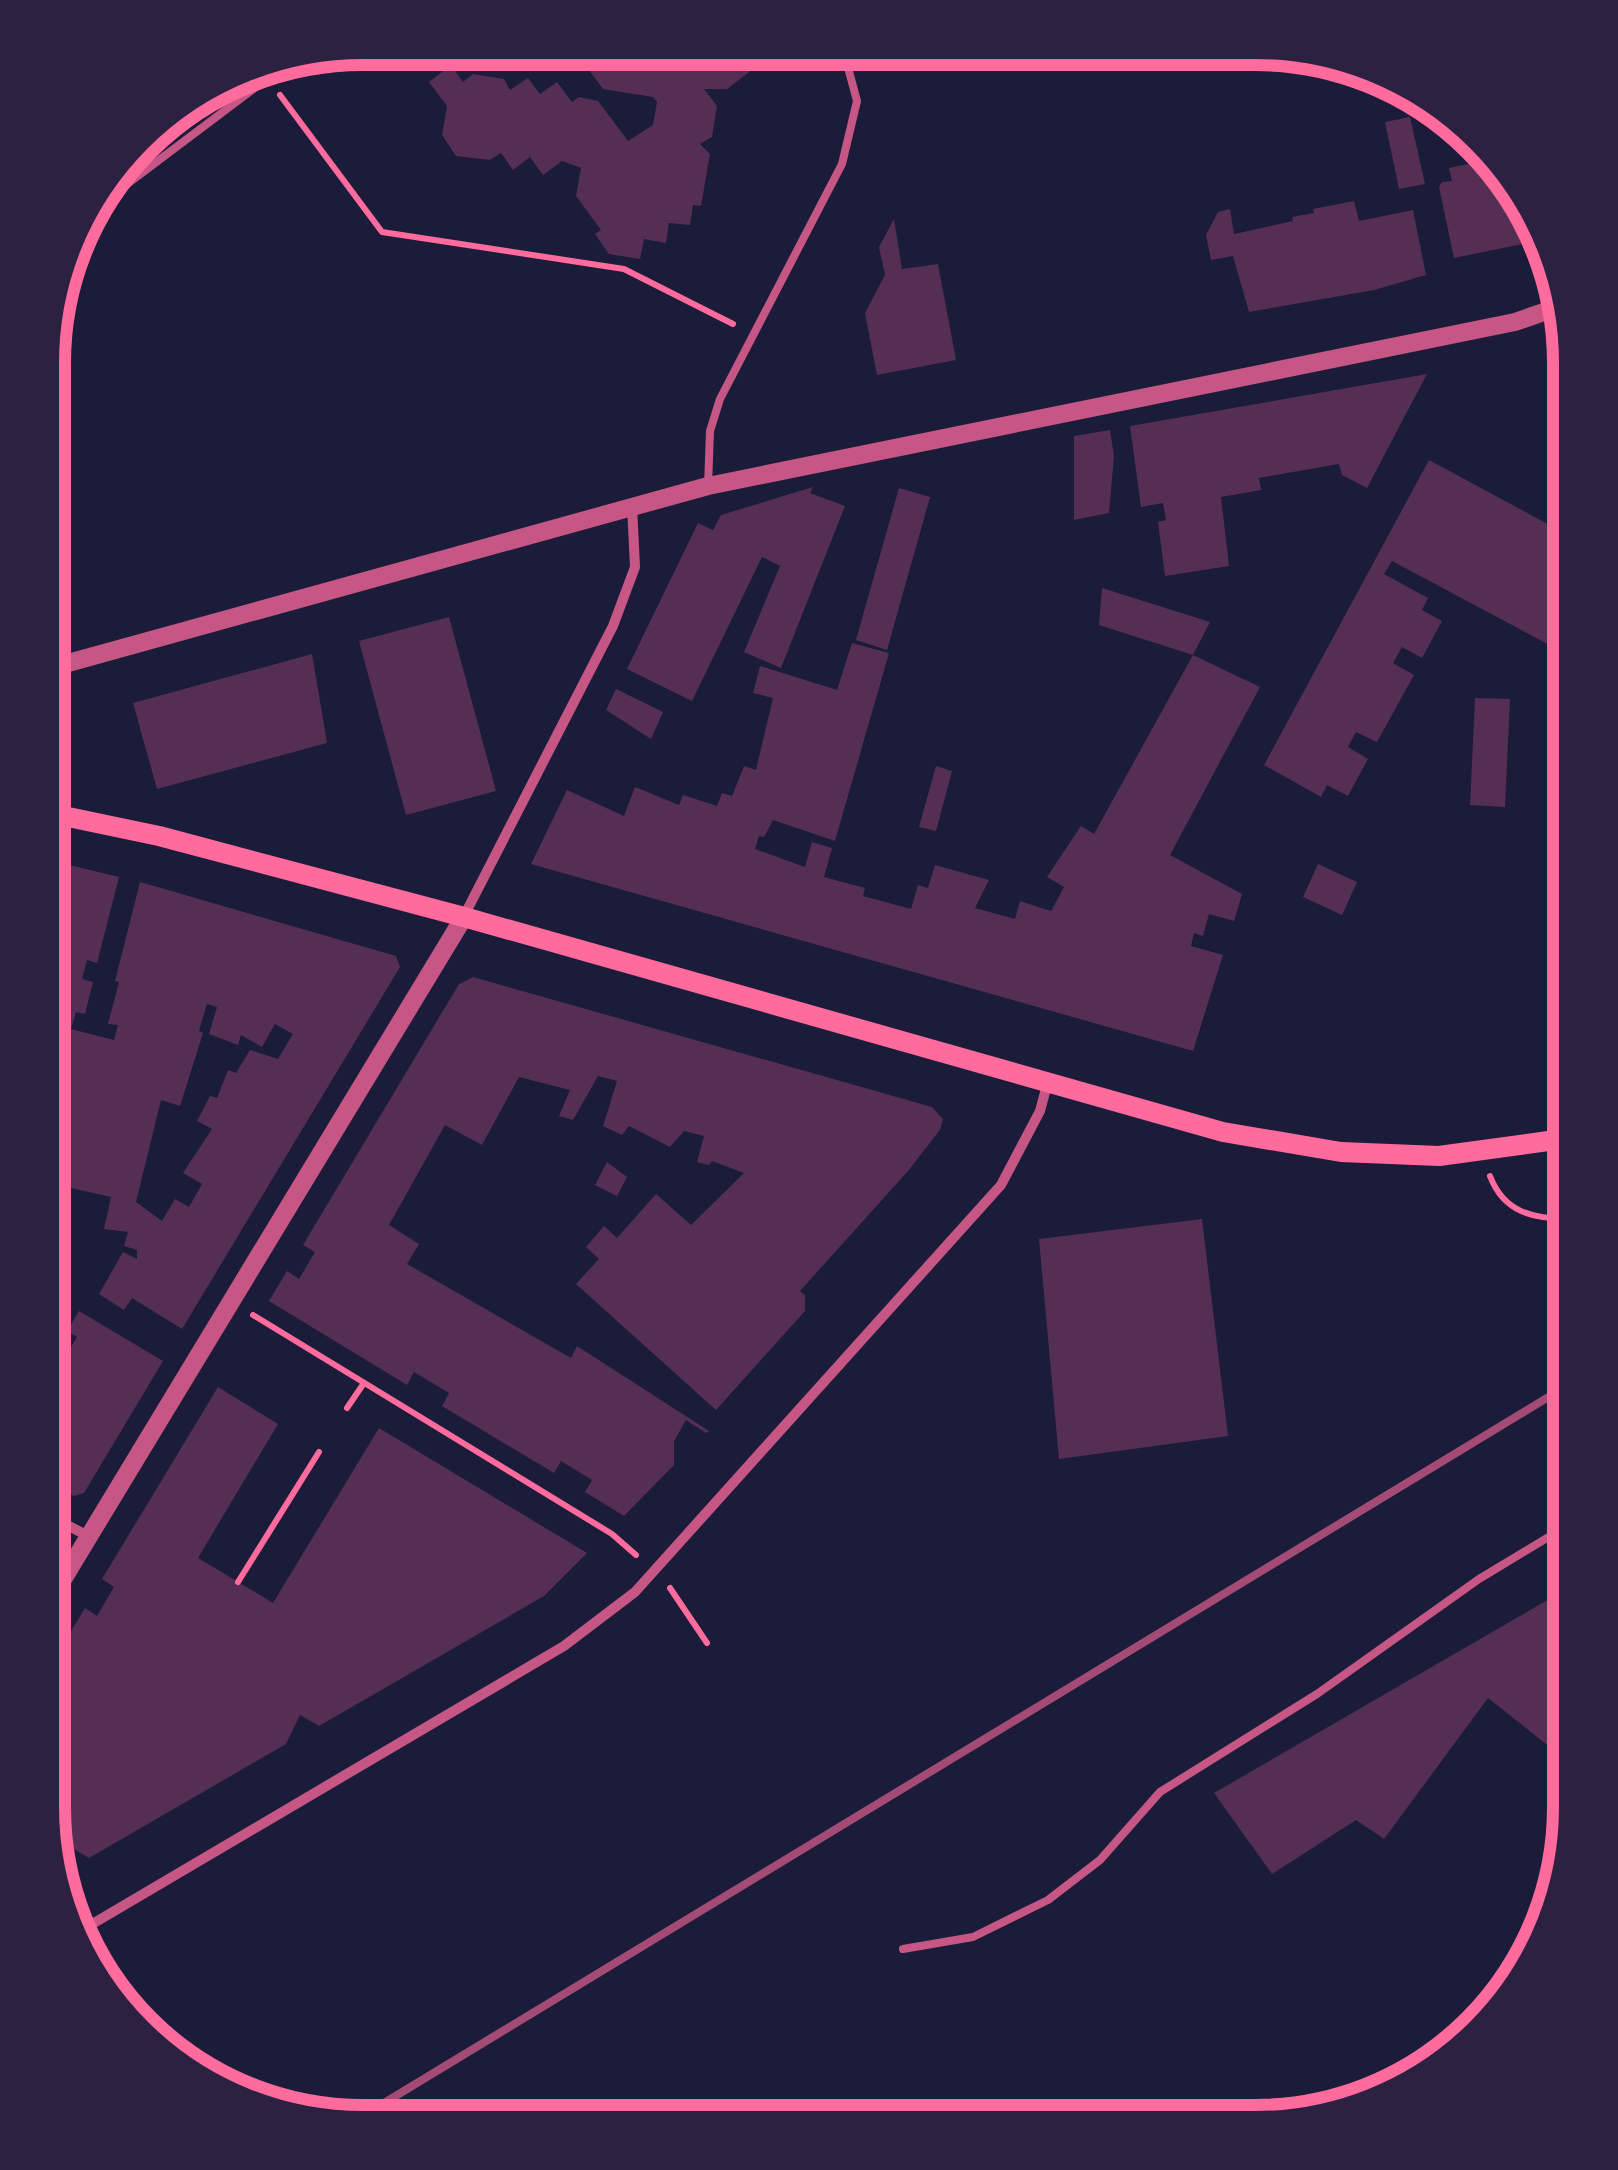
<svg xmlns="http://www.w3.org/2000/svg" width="1618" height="2170" font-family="Mulish,sans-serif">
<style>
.building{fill:#542f53;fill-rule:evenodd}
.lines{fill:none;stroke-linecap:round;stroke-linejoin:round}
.path{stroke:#ff6b9d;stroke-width:6}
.service{stroke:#c65784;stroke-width:8}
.minor{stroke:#c65784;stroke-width:10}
.tertiary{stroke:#c65784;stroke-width:18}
.secondary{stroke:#ff6b9d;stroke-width:20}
.rail{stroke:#a44b75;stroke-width:8}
.rim{fill:none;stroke:#ff6b9d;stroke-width:12}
</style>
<rect width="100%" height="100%" fill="#1b1b3a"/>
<g class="building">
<path d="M554,48L739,49L753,69L727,89H704L717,106L712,137L700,144L710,154L701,206L693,205L690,225L669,223L666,243L644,239L640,259L609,254L595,234L601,230L576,196L581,168L562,161L543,175L530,157L513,170L501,153L490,160L456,156L442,135L447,106L429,82L451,65L463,82L473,74L504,79L510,90L528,78L540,94L557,82L572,102L579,97L598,101L628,141L653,125L657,102L653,97L603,89L580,58L559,55Z"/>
<path d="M1410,117L1425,184L1399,189L1385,122Z"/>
<path d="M1483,161L1538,223L1542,240L1454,258L1439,187L1442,182L1452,181L1449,168Z"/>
<path d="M1354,201L1359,221L1413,210L1426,275L1374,290L1249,312L1233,256L1211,260L1206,235L1218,212L1230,209L1234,234L1293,221L1292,217L1314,213L1313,209Z"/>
<path d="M894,219L902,269L938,264L956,360L877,375L865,313L885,275L879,247Z"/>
<path d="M1427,374L1367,488L1342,475L1339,464L1259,478L1261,490L1221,497L1229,566L1165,576L1158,522L1166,520L1163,503L1141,507L1130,426Z"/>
<path d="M1110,430L1114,456L1109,513L1074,520V436Z"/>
<path d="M1429,460L1570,536V624L1557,649L1392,561L1384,574L1428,598L1422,610L1442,621L1422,658L1402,647L1393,663L1414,675L1377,742L1356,732L1348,747L1368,759L1348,796L1327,785L1321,797L1264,765Z"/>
<path d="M813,487L810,493L845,506L781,668L744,652L780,566L762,557L692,701L627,669L698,523L713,530L721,515Z"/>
<path d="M899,488L930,497L887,650L856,640Z"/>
<path d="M1102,588L1210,622L1193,655L1099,625Z"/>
<path d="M449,617L496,791L406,815L359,641Z"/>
<path d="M852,643L889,653L835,841L773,820L764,837L759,836L755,849L805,867L812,842L832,848L824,877L865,888L863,896L911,909L918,885L928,888L935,865L989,880L975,908L1015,919L1020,901L1051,911L1064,887L1047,877L1081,826L1094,834L1193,655L1260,687L1170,855L1242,894L1234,921L1209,914L1203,936L1194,933L1191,946L1223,955L1193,1051L531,864L567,790L624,816L635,787L679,805L683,795L717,806L722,793L732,796L744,766L756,770L773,698L753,693L760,666L837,690Z"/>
<path d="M312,654L327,743L157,789L133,703Z"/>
<path d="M616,689L663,712L651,739L606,710Z"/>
<path d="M1475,698L1510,699L1505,807L1470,805Z"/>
<path d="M936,766L952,771L936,831L919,827Z"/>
<path d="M49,860L119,877L97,963L87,960L82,979L93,982L85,1014L76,1012L71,1029L114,1040L118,1025L108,1024L119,982L115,981L140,882L396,956L400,967L182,1329L132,1298L124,1310L99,1294L123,1252L137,1259V1250L124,1246L128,1232L104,1229L111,1197L49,1183ZM207,1004L217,1007L209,1034L238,1045L241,1035L262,1047L275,1024L293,1034L278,1059L250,1050L236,1073L228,1070L217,1098L210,1096L197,1121L212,1129L183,1173L202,1184L189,1207L175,1199L162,1221L136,1202L161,1100L180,1106L203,1033L199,1031Z"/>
<path d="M1318,864L1357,882L1342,915L1303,897Z"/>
<path d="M473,977L932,1107L943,1119L940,1130L908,1171L800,1291L805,1295V1311L716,1410L576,1284L599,1259L586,1247L604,1226L617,1238L656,1194L691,1225L744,1173L712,1161L709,1165L697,1162L704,1136L684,1131L670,1147L629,1126L622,1135L603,1126L617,1081L598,1076L573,1120L559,1116L570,1090L519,1077L482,1145L445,1125L389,1225L419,1244L407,1264L571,1358L577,1346L709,1431L706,1433L686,1420L674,1441V1465L624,1516L585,1492L592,1480L561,1461L554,1473L442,1406L449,1393L414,1372L407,1385L269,1301L287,1271L299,1279L315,1252L303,1245L459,984Z"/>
<path d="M607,1162L627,1177L617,1196L595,1185Z"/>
<path d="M1202,1219L1228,1436L1059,1459L1039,1239Z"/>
<path d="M79,1311L163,1361L84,1493L74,1496L48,1483V1385L77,1337L67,1331Z"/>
<path d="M218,1387L278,1424L198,1558L273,1603L379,1428L587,1553L544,1596L319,1726L300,1715L286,1744L89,1858L54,1837L48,1808V1669L85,1608L97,1616L114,1587L102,1579Z"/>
<path d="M1570,1587V1763L1488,1698L1384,1839L1356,1820L1272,1874L1214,1793Z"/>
</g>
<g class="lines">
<g class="path">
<path d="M280,95L382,232L624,269L733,324"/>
<path d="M1490,1176C1504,1213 1534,1219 1570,1219"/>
<path d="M253,1315L612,1534L636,1555"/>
<path d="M347,1408L364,1383"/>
<path d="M238,1582L319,1452"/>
<path d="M670,1588L707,1643"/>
</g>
<g class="service">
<path d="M851,68L874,49"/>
<path d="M86,215L293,59"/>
<path d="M50,321L102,208"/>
<path d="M708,486L710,431L720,399L842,164L857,101L843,49"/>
<path d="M903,1949L973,1937L1048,1900L1100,1860L1160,1792L1317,1694L1479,1579L1570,1524"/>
</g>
<g class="minor">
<path d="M464,916L613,626L635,567L632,506"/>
<path d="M48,1515L88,1536"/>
<path d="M77,1933L564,1646L635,1592L1001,1185L1040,1111L1048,1081"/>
</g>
<g class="tertiary">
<path d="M50,668L708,486L1515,322L1558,307"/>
<path d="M48,1604L464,917"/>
</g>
<path class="secondary" d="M49,813L159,836L464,917L1223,1132L1341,1152L1439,1156L1570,1138"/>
<path class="rail" d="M356,2120L1570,1384"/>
</g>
<path d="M0 0H1618V2170H0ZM363 65H1255A298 298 0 0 1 1553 363V1807A298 298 0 0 1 1255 2105H363A298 298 0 0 1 65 1807V363A298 298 0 0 1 363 65Z" fill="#2d2142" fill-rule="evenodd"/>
<path class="rim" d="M363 65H1255A298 298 0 0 1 1553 363V1807A298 298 0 0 1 1255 2105H363A298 298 0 0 1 65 1807V363A298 298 0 0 1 363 65Z"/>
</svg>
